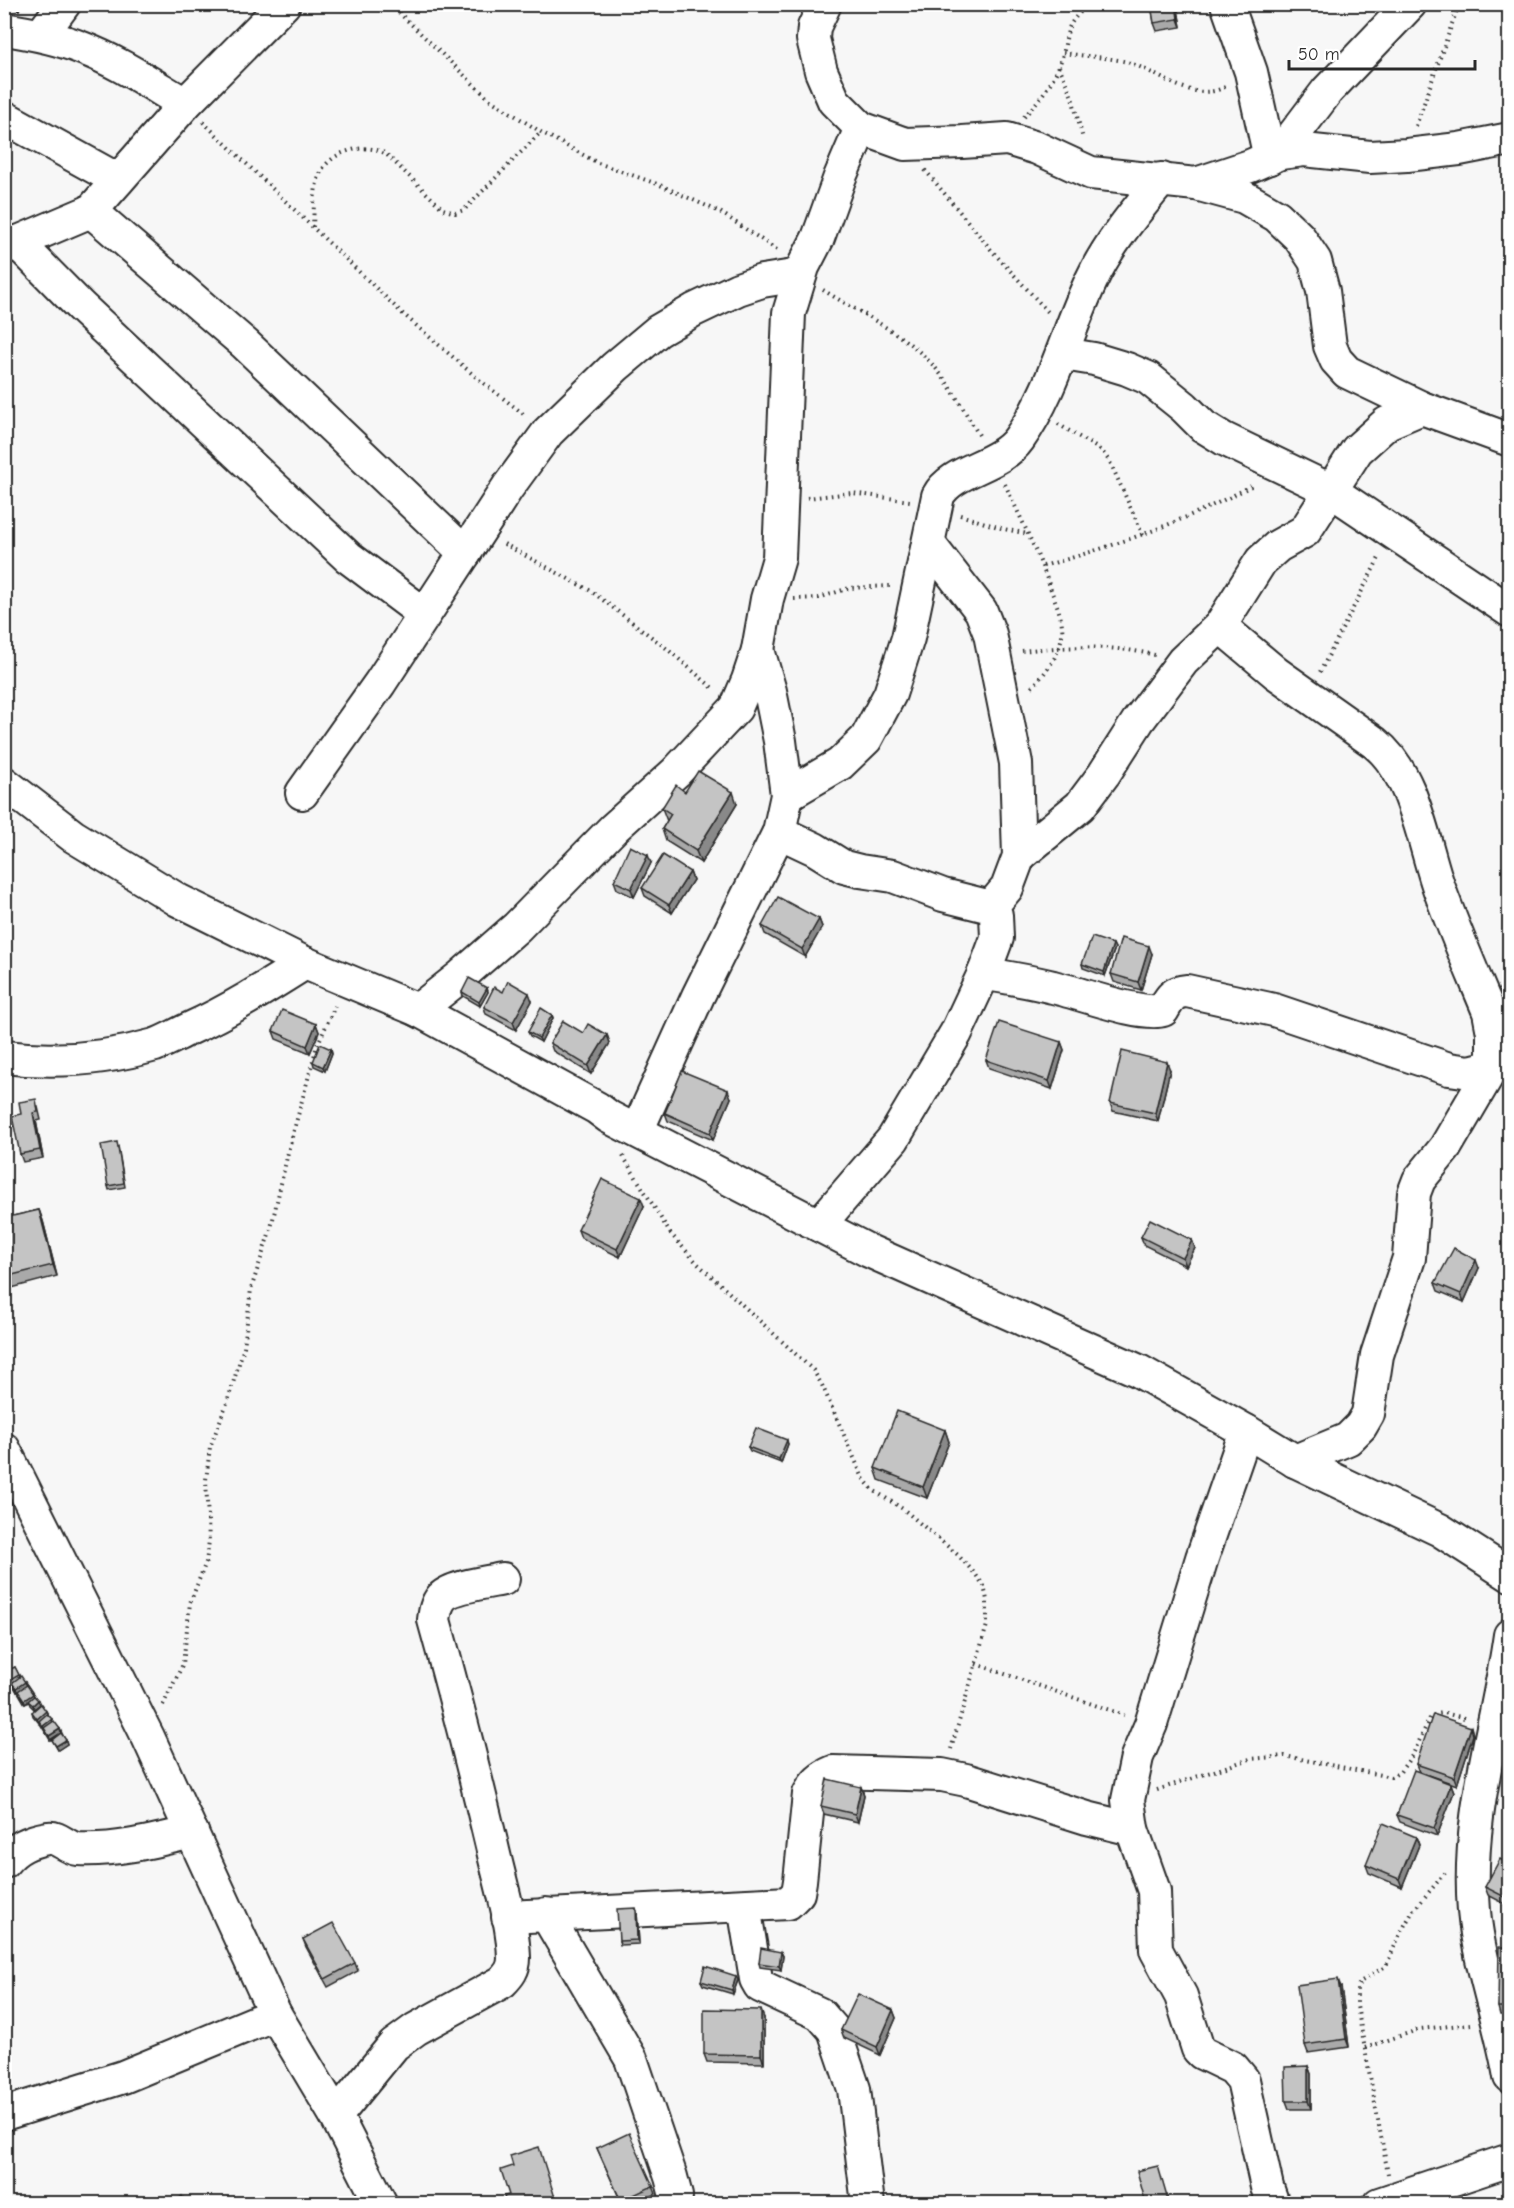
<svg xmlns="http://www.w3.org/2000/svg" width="1514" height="2208" font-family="'Comic Neue',sans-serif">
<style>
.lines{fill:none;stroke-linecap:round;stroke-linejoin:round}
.minor-casing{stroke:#2b2b2b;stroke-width:36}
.path{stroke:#2b2b2b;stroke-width:4;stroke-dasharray:1.5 4.5;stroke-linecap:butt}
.minor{stroke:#fff;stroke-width:32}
.wall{fill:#a9a9a9;stroke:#2b2b2b;stroke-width:1.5}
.shaded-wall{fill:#898989;stroke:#2b2b2b;stroke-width:1.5}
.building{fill:#c4c4c4;stroke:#2b2b2b;stroke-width:1.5}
</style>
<rect width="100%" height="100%" fill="#f7f7f7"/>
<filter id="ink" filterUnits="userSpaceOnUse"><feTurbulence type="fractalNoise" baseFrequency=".0167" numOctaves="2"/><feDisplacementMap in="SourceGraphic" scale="12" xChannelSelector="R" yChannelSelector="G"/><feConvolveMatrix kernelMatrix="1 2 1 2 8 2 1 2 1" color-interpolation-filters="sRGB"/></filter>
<g filter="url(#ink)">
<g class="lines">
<g class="minor-casing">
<g id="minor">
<path d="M825,4L814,27L813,39L821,71L834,101L861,128L905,144L962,142L1007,139L1037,148L1091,173L1196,184L1244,197L1277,216L1299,237L1315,261L1323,291L1330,346L1336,360L1347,372L1422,408L1510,440"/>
<path d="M1227,4L1251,72L1270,158"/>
<path d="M4,29C31,33 57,38 82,48C119,62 151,84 185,104"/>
<path d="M41,35L64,4"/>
<path d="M4,117L118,180"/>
<path d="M1280,153L1327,91L1410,4"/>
<path d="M1196,184L1250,166L1280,153L1304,150L1370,157L1407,155L1459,149L1510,139"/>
<path d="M91,211L245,344L465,553"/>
<path d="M17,242L80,306L348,557L424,614"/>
<path d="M4,248L91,211L185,104L284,4"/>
<path d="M1063,354L1094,359L1127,369L1148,378L1184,407L1203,426L1224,439L1330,490L1510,611"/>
<path d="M929,544L981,611L990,634L1016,763L1019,856L1007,888L991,907"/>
<path d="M4,783L73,836L178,900L305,963L418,1010L597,1108L609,1117L869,1251L1139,1371L1246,1431L1295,1461L1440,1530L1510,1575"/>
<path d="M302,793L380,683L508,487L548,432L615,367L658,331L694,310L738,289L762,281L800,275"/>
<path d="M787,795L840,764L866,739L890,694L908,638L938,496C952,469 999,467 1019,439C1053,391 1066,334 1091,281C1108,244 1136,211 1162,179"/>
<path d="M779,832L815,849L844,867L860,871L893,876L943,895L991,907L996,915L997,938L984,973L956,1033L893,1139L819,1225"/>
<path d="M1019,856L1080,806L1104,774L1138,721L1183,661L1220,626L1261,561L1278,546L1305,531L1357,450L1387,423L1422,408"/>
<path d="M984,973C1007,978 1030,981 1053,987C1077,992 1142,1017 1163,1010C1170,998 1172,992 1187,991L1274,1010L1449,1069L1470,1072L1493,1066V1033L1489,1012C1472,971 1454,930 1439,888C1423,842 1414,774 1375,743L1276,673L1220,626"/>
<path d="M418,1010L461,976L517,927L614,828L676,772L736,708L748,680L758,650L767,599L779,558L789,313L803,267L818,238L840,177L861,128"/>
<path d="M4,1057C55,1063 106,1059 155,1045C166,1041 178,1034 189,1029C229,1011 267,987 305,963"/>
<path d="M637,1131L698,996L779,832L787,795L780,741L770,691L758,650"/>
<path d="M1246,1431L1202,1558L1151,1724L1137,1757L1128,1800L1132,1829L1154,1891L1156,1950L1181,1996L1198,2049L1202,2053L1233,2068L1243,2080L1267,2187L1273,2204"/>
<path d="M4,1449L148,1737L275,2014L336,2116L381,2204"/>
<path d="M1295,1461L1348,1439L1361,1426L1368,1414L1377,1355L1409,1258L1414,1193L1419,1180L1445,1148L1493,1066L1502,1059"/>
<path d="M1510,1635C1497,1728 1466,1816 1474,1911C1479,1965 1501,2022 1510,2077"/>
<path d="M4,1862C16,1847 30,1841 48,1838C58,1836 67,1848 78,1849C117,1851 154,1841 192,1832"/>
<path d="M744,1906L756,1979L760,1986L820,2014L834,2030L854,2089L868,2204"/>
<path d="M546,1914L631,2059L671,2177L676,2196L675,2204"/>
<path d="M508,1917L788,1903L798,1893L800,1881L809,1794C815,1783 821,1777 833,1772L942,1775L966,1780L1087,1818L1132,1829"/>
<path d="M4,2114L123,2077L275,2014"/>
<path d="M336,2116L394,2045L416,2029L502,1982C509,1975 514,1969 514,1958C513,1921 500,1882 492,1846C474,1770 455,1695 434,1620C435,1612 436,1604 442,1597C451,1587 488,1582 503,1579"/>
<path d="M1379,2204L1510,2160"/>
</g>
</g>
<g class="path">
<path d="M390,4L489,99L541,132L598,163L660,185L720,212L777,250"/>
<path d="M1063,53C1083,56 1103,57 1123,61C1157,69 1191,106 1227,86"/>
<path d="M1059,66L1072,97L1083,139"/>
<path d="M1024,117C1038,101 1051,86 1059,66C1071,36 1059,28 1090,4"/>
<path d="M203,122L403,314L477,378L526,416"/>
<path d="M1416,126L1459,4"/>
<path d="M925,170L993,252L1048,312"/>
<path d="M313,227C314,210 313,186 322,170C334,150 367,142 386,154L443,209L455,213L464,210L541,132"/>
<path d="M823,290C855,310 902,333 927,359C949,380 963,410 979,435"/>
<path d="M1058,424L1102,451L1110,462L1143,535"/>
<path d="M1005,484C1021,519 1038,553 1051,590C1056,603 1064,621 1062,635C1059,657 1045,674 1030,689"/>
<path d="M807,498L852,493L910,501"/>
<path d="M960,515L1004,529L1028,534"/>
<path d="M504,544L591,591L666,648L714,689"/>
<path d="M1043,566C1118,545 1184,522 1253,485"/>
<path d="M794,599L819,598L849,588L890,586"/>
<path d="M1022,651C1064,646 1113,645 1155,655"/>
<path d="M1320,672L1380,556"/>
<path d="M623,1156L670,1233L697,1263L813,1370L822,1385L863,1478L873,1490L903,1509L958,1555L976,1575L984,1586L987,1600V1625L951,1749"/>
<path d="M976,1664L1124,1715"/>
<path d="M163,1705L183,1664L190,1603L206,1562L209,1541L206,1480L210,1447L227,1403L244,1347L251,1289L271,1228L289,1148L317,1046L335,1006"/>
<path d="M1157,1790L1250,1759L1285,1756L1391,1777L1400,1772L1413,1754L1430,1718L1436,1714L1444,1713L1468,1719"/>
<path d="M1365,2048L1420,2029L1471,2024"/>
<path d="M1388,2174L1357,2006V1988L1360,1982L1386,1966L1401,1932L1413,1911L1445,1873"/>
</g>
<use href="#minor" class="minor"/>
</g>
<g class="wall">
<path d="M4,4H21L19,10Z"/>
<path d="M1151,4H1177L1181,27L1157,31L1154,23Z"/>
<path d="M685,792L737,804L701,863L666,841L662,829L667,821L662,808Z"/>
<path d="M651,863L634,897L617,889L614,881Z"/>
<path d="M690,872L693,880L672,913L645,896L642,888Z"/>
<path d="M819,919L822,927L805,957L765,934L762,926Z"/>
<path d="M1113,944L1115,948L1105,976L1083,968L1082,964Z"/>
<path d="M1152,954L1141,990L1114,982L1111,974Z"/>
<path d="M487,988L488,992L480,1006L463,996L462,992Z"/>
<path d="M503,992L532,1001L516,1030L486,1014L484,1007Z"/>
<path d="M552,1015L553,1018L541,1042L530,1036L528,1032Z"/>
<path d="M316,1024L319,1032L310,1053L276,1039L273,1031Z"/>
<path d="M583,1033L607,1035L610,1043L591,1074L553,1051L550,1043Z"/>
<path d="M1061,1042L1064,1050L1052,1089L989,1068L986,1060Z"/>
<path d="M331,1049L332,1053L325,1071L314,1066L313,1062Z"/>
<path d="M1170,1070L1158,1121L1113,1111L1110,1103Z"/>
<path d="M731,1098L713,1140L668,1121L665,1113Z"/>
<path d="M38,1107L41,1120L36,1121L43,1158L23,1162L20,1154L21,1114Z"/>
<path d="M118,1146L125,1187L109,1190L108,1186Z"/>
<path d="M644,1206L620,1257L581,1238L578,1230Z"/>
<path d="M39,1210L43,1221L57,1276L4,1290V1218Z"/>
<path d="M1141,1237L1192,1240L1195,1248L1186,1266L1144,1245Z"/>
<path d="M1479,1268L1464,1302L1438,1291L1435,1283Z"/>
<path d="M945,1430L949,1442L927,1498L879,1480L875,1468Z"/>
<path d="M788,1444L781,1463L750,1451L748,1447Z"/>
<path d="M15,1667L20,1677L25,1682L27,1685L40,1704L34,1709L30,1705L29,1702L25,1704L18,1692H17L14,1687L12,1683L8,1686L4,1678V1672Z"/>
<path d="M46,1711L53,1722L60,1729L67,1744L58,1750L52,1740L59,1735L50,1740L39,1722V1723L33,1716L32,1712Z"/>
<path d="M1471,1727L1473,1735L1457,1785L1425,1774L1451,1784L1454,1792L1437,1836L1400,1822L1397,1815L1419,1772L1416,1764Z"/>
<path d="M861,1787L864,1795L858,1822L824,1814L821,1806Z"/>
<path d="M1416,1837L1419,1845L1402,1887L1369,1873L1366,1865Z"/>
<path d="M1509,1864V1906L1488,1895L1485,1887Z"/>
<path d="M637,1912L639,1944L620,1945L619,1941Z"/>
<path d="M303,1939L355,1963L358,1971L328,1987L306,1947Z"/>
<path d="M1509,1947V2015H1500L1498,2007Z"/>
<path d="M781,1952L783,1956L781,1970L760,1967L759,1963Z"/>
<path d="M738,1980L733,1994L703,1985L701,1981Z"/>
<path d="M1341,1987L1349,2047L1308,2053L1305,2045Z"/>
<path d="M893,2010L896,2018L880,2055L844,2038L841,2030Z"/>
<path d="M764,2018V2063L707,2062L704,2054Z"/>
<path d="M1308,2066L1311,2074V2109H1289L1286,2101Z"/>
<path d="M597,2148L653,2186L656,2194L635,2204H622Z"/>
</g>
<g class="shaded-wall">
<path d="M17,4H21L19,10Z"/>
<path d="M1176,4H1177L1181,27L1178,19Z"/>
<path d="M733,792L737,804L701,863L696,851Z"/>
<path d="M648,855L651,863L634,897L631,889Z"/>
<path d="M690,872L693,880L672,913L669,905Z"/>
<path d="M819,919L822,927L805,957L802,949Z"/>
<path d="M1113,944L1115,948L1105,976L1104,972Z"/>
<path d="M1149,946L1152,954L1141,990L1138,982Z"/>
<path d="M487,988L488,992L480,1006L479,1002Z"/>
<path d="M529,993L532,1001L516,1030L513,1022Z"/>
<path d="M552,1015L553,1018L541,1042L539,1038Z"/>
<path d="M316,1024L319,1032L310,1053L307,1046Z"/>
<path d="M607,1035L610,1043L591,1074L588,1066Z"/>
<path d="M1061,1042L1064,1050L1052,1089L1049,1081Z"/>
<path d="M331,1049L332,1053L325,1071L323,1067Z"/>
<path d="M1167,1062L1170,1070L1158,1121L1155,1113Z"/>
<path d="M728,1090L731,1098L713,1140L710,1133Z"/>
<path d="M33,1113L36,1121L43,1158L40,1150Z"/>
<path d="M641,1198L644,1206L620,1257L617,1249Z"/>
<path d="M39,1210L43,1221L57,1276L53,1265Z"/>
<path d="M1192,1240L1195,1248L1186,1266L1183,1258Z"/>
<path d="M1476,1260L1479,1268L1464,1302L1461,1294Z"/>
<path d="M945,1430L949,1442L927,1498L923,1487Z"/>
<path d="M787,1440L788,1444L781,1463L779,1459Z"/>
<path d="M25,1682L27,1686L17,1692L16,1688Z"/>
<path d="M33,1694L35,1698L25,1704L24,1700Z"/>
<path d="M38,1700L40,1704L34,1709L33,1705Z"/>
<path d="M46,1711L48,1715L39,1723L37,1719Z"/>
<path d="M52,1719L53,1723L45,1730L43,1726Z"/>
<path d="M1471,1727L1473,1735L1457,1785L1454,1777Z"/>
<path d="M60,1729L61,1733L50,1740L49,1736Z"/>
<path d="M66,1740L67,1744L58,1750L56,1746Z"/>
<path d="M1451,1784L1454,1792L1437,1836L1434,1828Z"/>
<path d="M861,1787L864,1795L858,1822L855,1814Z"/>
<path d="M1416,1837L1419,1845L1402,1887L1399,1879Z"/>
<path d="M636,1908L637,1912L639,1944L637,1940Z"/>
<path d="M781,1952L783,1956L781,1970L779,1966Z"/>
<path d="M736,1976L738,1980L733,1994L732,1990Z"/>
<path d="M1338,1979L1341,1987L1349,2047L1346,2039Z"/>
<path d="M761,2010L764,2018V2063L761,2055Z"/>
<path d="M893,2010L896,2018L880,2055L877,2047Z"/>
<path d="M1308,2066L1311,2074V2109L1308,2101Z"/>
</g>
<g class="building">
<path d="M1151,4H1176L1178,19L1154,23Z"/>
<path d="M698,771L733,792L696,851L662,829L671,814L662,808L676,785L685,792Z"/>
<path d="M630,846L648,855L631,889L614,881Z"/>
<path d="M663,855L690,872L669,905L642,888Z"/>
<path d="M778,897L819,919L802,949L762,926Z"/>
<path d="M1092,937L1113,944L1104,972L1082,964Z"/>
<path d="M1121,938L1149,946L1138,982L1111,974Z"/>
<path d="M469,978L487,988L479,1002L462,992Z"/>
<path d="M508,981L529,993L513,1022L484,1007L494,987L503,992Z"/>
<path d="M541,1008L552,1015L539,1038L528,1032Z"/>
<path d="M282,1010L316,1024L307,1046L273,1031Z"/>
<path d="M563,1021L583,1033L588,1024L607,1035L588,1066L550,1043Z"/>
<path d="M999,1022L1061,1042L1049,1081L986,1060Z"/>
<path d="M320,1044L331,1049L323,1067L313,1062Z"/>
<path d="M1122,1051L1167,1062L1155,1113L1110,1103Z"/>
<path d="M682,1071L728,1090L710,1133L665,1113Z"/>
<path d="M36,1099L38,1112L33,1113L40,1150L20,1154L12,1116L21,1114L19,1102Z"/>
<path d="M117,1142L124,1183L108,1186L101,1145Z"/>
<path d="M602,1179L641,1198L617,1249L578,1230Z"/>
<path d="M39,1210L53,1265L4,1277V1218Z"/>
<path d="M1150,1219L1192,1240L1183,1258L1141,1237Z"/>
<path d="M1454,1248L1476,1260L1461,1294L1435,1283Z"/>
<path d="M897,1411L945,1430L923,1487L875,1468Z"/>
<path d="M756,1428L787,1440L779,1459L748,1447Z"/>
<path d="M15,1667L19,1675L7,1682L4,1677V1672Z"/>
<path d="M21,1676L25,1682L16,1688L12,1683Z"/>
<path d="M27,1685L33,1694L24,1700L18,1691Z"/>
<path d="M34,1696L38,1700L33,1705L28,1701Z"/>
<path d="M41,1704L46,1711L37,1719L32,1712Z"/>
<path d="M47,1714L52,1719L43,1726L39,1721Z"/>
<path d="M1433,1714L1471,1727L1454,1777L1416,1764Z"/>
<path d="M54,1721L60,1729L49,1736L44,1728Z"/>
<path d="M61,1733L66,1740L56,1746L52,1740Z"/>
<path d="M1414,1770L1451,1784L1434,1828L1397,1815Z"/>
<path d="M827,1779L861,1787L855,1814L821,1806Z"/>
<path d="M1383,1823L1416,1837L1399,1879L1366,1865Z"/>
<path d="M1500,1859L1509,1864V1899L1485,1887Z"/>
<path d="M636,1908L637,1940L619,1941L617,1909Z"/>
<path d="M333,1923L355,1963L325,1979L303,1939Z"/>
<path d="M1499,1947H1509V2007H1498Z"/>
<path d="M761,1948L781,1952L779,1966L759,1963Z"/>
<path d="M705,1966L736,1976L732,1990L701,1981Z"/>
<path d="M1338,1979L1346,2039L1305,2045L1297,1985Z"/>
<path d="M858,1994L893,2010L877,2047L841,2030Z"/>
<path d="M704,2009L761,2010V2055L704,2054Z"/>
<path d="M1308,2066V2101H1286L1285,2067Z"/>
<path d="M629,2133L653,2186L621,2201L597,2148Z"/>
<path d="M539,2147L557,2204H506L504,2196L509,2195L501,2170L513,2166L510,2156Z"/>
<path d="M1158,2166L1169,2204H1146L1137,2171Z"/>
<path d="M182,2196L188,2204H171Z"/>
</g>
</g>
<rect width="1514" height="2208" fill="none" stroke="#fff" stroke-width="24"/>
<rect x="12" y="12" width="1490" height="2184" fill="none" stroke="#2b2b2b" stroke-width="2" filter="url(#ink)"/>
<path d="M1289 60v9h186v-9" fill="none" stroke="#2b2b2b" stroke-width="3"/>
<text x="1298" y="60" font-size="18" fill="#2b2b2b" stroke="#ffffff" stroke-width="4.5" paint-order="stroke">50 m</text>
</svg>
